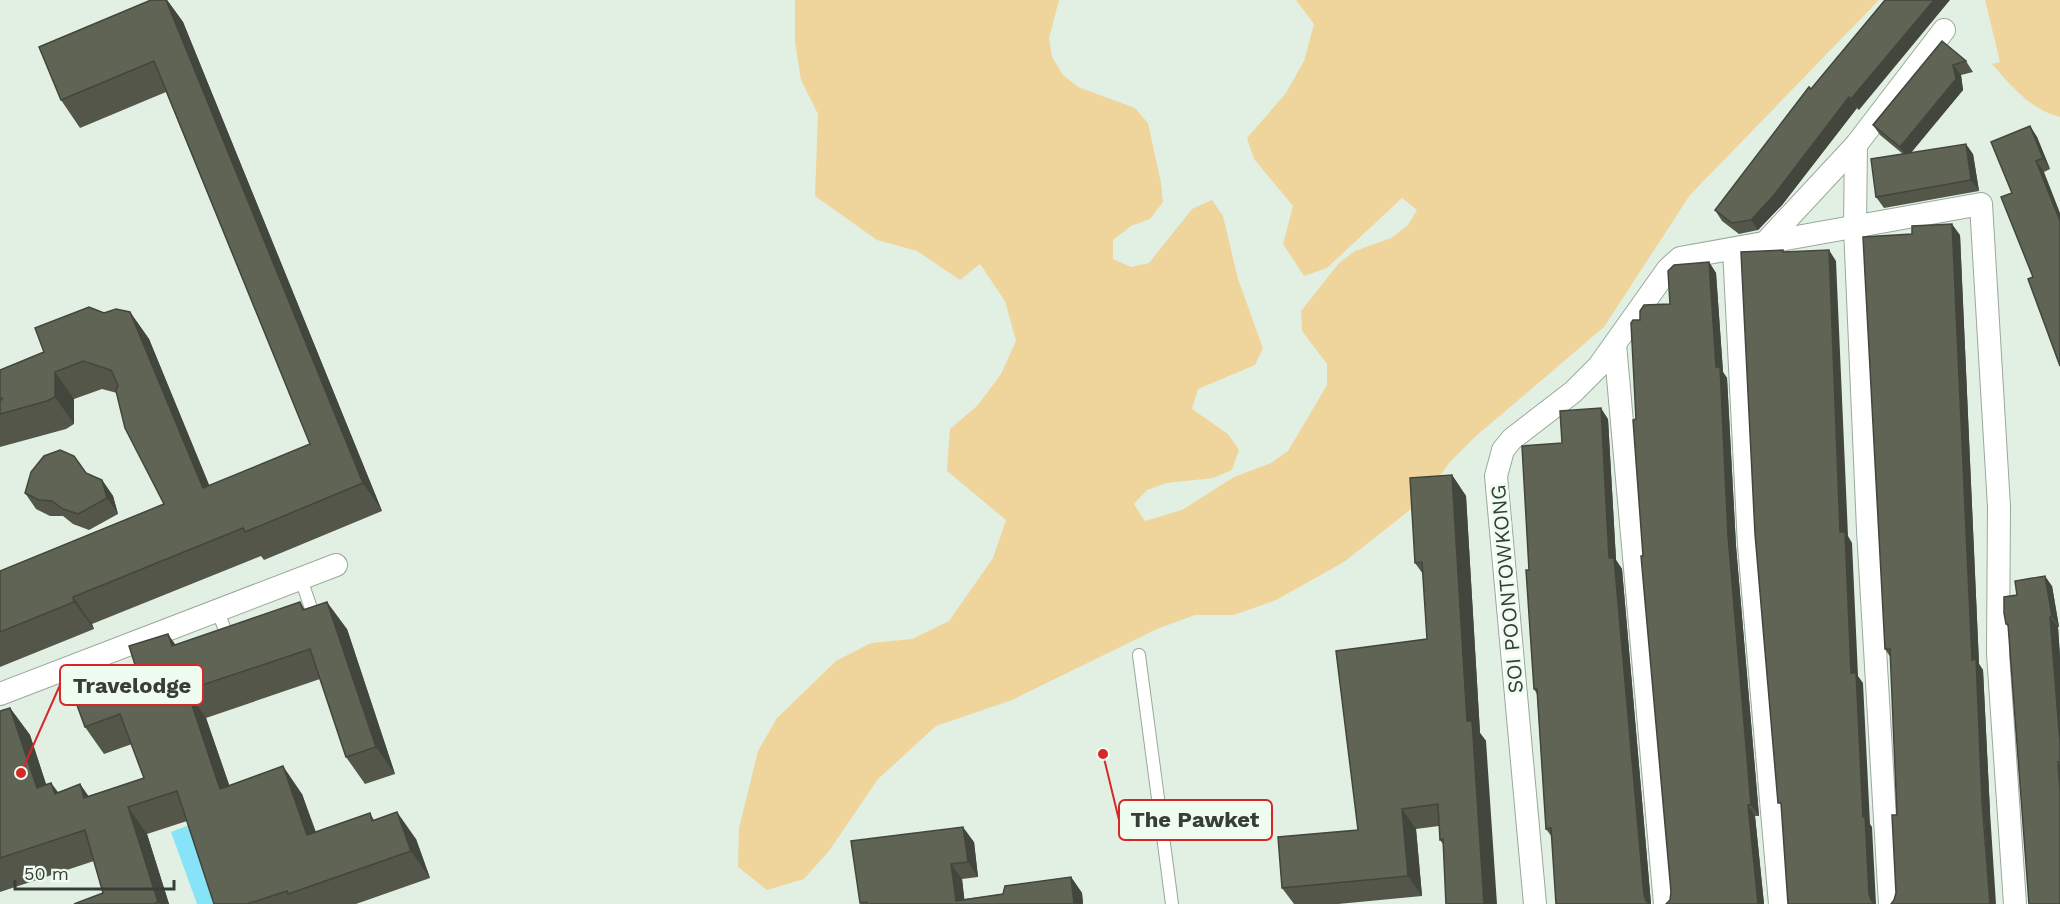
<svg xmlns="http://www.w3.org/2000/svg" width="2060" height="904" font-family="'Work Sans',sans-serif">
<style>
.green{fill:#efd59c}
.water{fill:#87e4f8}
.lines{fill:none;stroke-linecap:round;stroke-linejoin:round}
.service-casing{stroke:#9aa89c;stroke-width:14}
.minor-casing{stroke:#9aa89c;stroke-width:24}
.service{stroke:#fff;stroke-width:12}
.minor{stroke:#fff;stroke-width:22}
.wall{fill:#535649}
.shaded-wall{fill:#43463c}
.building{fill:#606455;stroke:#43463c;stroke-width:1.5}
.labels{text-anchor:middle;stroke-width:6;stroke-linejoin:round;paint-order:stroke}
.street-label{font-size:21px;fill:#383d38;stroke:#eefdf0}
.leader{fill:none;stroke:#d62828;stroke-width:2}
.callout-dot{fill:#d62828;stroke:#eefdf0;stroke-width:2}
.callout{fill:#eefdf0;stroke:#d62828;stroke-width:2}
.callout-label{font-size:22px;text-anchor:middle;font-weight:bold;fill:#383d38}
</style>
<rect width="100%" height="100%" fill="#e1f0e3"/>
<g class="green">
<path d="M795,0H1059L1049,38L1052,57L1063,75L1078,87L1135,108L1148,123L1161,183L1163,202L1150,219L1131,226L1113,240V259L1131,267L1149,263L1192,209L1212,200L1223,216L1238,279L1263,348L1255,365L1198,389L1192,409L1228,434L1239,450L1232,470L1213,478L1167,483L1147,490L1134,504L1145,521L1182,510L1234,477L1271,463L1288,451L1327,385V364L1302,331L1301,311L1339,263L1355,251L1391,238L1407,226L1417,210L1402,198L1327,268L1304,276L1283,244L1293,206L1254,159L1247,138L1286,93L1304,61L1314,24L1296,0H1879L1690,195L1604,327L1476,436L1449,463L1425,498L1344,562L1276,600L1234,615H1195L1157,629L1012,700L936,726L878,779L829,851L804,879L767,890L738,867L739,828L758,751L777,718L836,661L871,643L912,639L949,621L993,558L1006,520L947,471L950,429L978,405L1001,374L1016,341L1005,301L980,264L960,280L917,251L877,240L815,196L818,114L801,80L795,42Z"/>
<path d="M1985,0H2060V117C2031,110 2011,86 1992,64L2000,62Z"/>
</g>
<path class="water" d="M189,825L217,904H197L171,832Z"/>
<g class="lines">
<g class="service-casing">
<g id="service">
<path d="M301,579L313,614L305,618"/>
<path d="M217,610L230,642"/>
<path d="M1139,655L1172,904"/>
</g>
</g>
<g class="minor-casing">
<g id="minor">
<path d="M1856,145L1855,227L1868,530L1890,904"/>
<path d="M1764,244L1856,145L1944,30"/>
<path d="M1734,249L1749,545L1780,904"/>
<path d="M1615,344L1665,904"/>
<path d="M0,694L336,565"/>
<path d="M1535,904L1496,476L1503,450L1512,439L1573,392L1599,366L1668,269L1680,258L1981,204L1999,507L1998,654L2015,904"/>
</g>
</g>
<use href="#service" class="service"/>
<use href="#minor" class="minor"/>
</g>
<g class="wall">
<path d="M151,0H167L183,22L382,511L264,560L261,556L92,624L94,629L0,667V571L164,504L117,393L102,389L74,399V424L66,429L0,447V370L44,352L130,312L149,339L209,486L310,444L166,92L80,128L61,100Z"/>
<path d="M1885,0L1859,110L1857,108L1782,205L1758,230L1739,234L1722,221L1715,210L1811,89Z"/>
<path d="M1942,41L1966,61L1973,72L1961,75L1963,90L1911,153L1973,154L1979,191L1884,208L1876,197L1903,154L1880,135L1873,125Z"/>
<path d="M2030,126L2037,137L2050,169L2044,172L2033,277L2012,193Z"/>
<path d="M1960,235L1979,664L1983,670L1990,812L1894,900L1896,893L1897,815L1891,658L1885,649Z"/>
<path d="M1709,262L1716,273L1723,372L1727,378L1736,546L1759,816H1755L1764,904H1666L1670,900L1671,892L1643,556L1636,419L1640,320L1670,304Z"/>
<path d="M1608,419L1616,560L1622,569L1651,904H1556L1552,837L1546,829L1537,694L1534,689L1529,570L1562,443Z"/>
<path d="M86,473L102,480L113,496L118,514L89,530L73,524L63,516H50L36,509L25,493Z"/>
<path d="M1452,475L1466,496L1480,733L1486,741L1443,844L1440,840L1439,826L1416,829L1422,896L1338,904H1294L1282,888L1358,830L1427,639L1423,574L1415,563Z"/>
<path d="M2052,586L2059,627H2058L2060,657V904L2009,628L2006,624L2017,595Z"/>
<path d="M300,602L305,610L347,629L395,774L365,784L346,757L320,679L206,718L229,785L302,794L316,832L370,813L374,820L416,839L430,878L356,904H214L187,821L147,834L169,904H74L103,893L94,861L0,892V711L10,708L30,735L46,784L51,783L58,792L80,784L88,796L144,778L132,744L104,754L85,727L138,674L175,645Z"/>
<path d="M974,842L978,877L962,879L964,899L1003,894L1071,877L1082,893L1083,904H861L860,903Z"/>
</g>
<g class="shaded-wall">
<path d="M166,0H167L183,22L382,511L363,483Z"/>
<path d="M1934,0H1950L1859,110L1851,99Z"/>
<path d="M1953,65L1961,75L1963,90L1907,157L1900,147Z"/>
<path d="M1849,97L1857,108L1782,205L1758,230L1751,220Z"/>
<path d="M2030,126L2037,137L2050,169L2043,158Z"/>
<path d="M1966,144L1973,154L1979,191L1971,180Z"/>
<path d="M2036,161L2044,172L2060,213V221Z"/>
<path d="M1952,224L1960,235L1979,664L1983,670L1990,812L1996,904H1990L1972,660Z"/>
<path d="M1829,250L1836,261L1848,536L1852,543L1858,676L1863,683L1870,824L1872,827L1876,904H1874L1871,900L1869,894L1840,532Z"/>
<path d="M1709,262L1716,273L1723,372L1727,378L1736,546L1759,816L1751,805L1728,536Z"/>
<path d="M130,312L149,339L222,516L203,488Z"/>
<path d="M55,372L74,399V424L55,397Z"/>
<path d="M1601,408L1608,419L1616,560L1622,569L1651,904H1649L1644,895L1609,558Z"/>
<path d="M1452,475L1466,496L1480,733L1486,741L1497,904H1484L1467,721Z"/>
<path d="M102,480L113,496L118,514L107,498Z"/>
<path d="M2045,576L2052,586L2059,627L2052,616Z"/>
<path d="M73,597L92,624L94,629L74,602Z"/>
<path d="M327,602L347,629L395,774L376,747Z"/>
<path d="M2050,617L2058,627L2060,657V743Z"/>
<path d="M168,634L187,661L172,646Z"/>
<path d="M187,690L206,718L240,816L220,789Z"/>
<path d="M10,708L30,735L56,815L37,788Z"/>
<path d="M2058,762L2060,766V790Z"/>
<path d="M283,766L302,794L326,863L307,835Z"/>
<path d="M51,783L70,810L55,794Z"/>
<path d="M80,784L99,811L84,798Z"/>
<path d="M1748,805L1755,816L1764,904H1758Z"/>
<path d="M128,807L147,834L169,904H160L158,902Z"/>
<path d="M1402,809L1416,829L1422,896L1408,876Z"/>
<path d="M397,812L416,839L430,878L411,851Z"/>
<path d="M963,827L974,842L978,877L968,862Z"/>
<path d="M951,864L962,879L965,904L956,901Z"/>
<path d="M1071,877L1082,893L1083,904H1074Z"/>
</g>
<g class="building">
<path d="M151,0H166L363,483L245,532L243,528L73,597L74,602L0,632V571L164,504L125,428L116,391L118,385L111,370L83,361L55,372V397L47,401L0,414V401L3,398L0,399V370L44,352L35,328L89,307L104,313L116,309L130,312L203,488L310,444L154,61L61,100L39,47Z"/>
<path d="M1885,0H1934L1851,99L1849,97L1774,195L1751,220L1732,223L1715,210L1809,87L1811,89Z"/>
<path d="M1942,41L1966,61L1953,65L1956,79L1900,147L1873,125Z"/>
<path d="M2030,126L2043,158L2036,161L2060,221V366L2028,279L2033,277L2001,197L2012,193L1991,142Z"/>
<path d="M1966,144L1971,180L1876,197L1871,159Z"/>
<path d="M1952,224L1972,660L1976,659L1982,801L1990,904H1891L1894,900L1896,893L1892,815H1897L1890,649H1885L1863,237L1912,234V226Z"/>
<path d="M1783,250V252L1829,250L1840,532H1845L1851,673H1856L1863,817L1865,816L1869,894L1871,900L1875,904H1788L1781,803H1778L1755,534L1741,252Z"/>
<path d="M1709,262L1716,367H1720L1728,536L1751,805H1748L1758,904H1666L1670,900L1671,892L1641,556H1643L1633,420L1636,419L1631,323L1633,320H1640V311L1644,305L1670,304L1668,271L1674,265Z"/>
<path d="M1601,408L1609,558H1614L1644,895L1646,901L1650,904H1556L1551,828L1546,829L1537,689H1534L1526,570H1529L1522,446L1562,443L1560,411Z"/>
<path d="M60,450L74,456L86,473L102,480L107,498L78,514L63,509L52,501L39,500L25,493L31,472L44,456Z"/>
<path d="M1452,475L1467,721H1472L1484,904H1446L1443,839L1440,840L1438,804L1402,809L1408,876L1282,888L1278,837L1358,830L1336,651L1427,639L1422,562L1415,563L1410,478Z"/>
<path d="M2045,576L2052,616L2050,617L2060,743V762H2058L2060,790V904H2029L2008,624H2006L2004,613V597L2017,595L2015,581Z"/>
<path d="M300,602L303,610L327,602L376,747L346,757L310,649L187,690L220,789L283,766L307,835L370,813L372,821L397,812L411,851L288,894L287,891L247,904H214L177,791L128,807L158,902L154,904H74L103,893L85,830L0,858V711L10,708L37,788L51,783L55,794L80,784L84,798L144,778L120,714L85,727L74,697L138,674L129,646L168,634L172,646Z"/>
<path d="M963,827L968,862L951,864L956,901L1003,894L1005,886L1071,877L1074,904H867V902L860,903L851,841Z"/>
</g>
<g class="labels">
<g class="street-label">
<text transform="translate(1507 589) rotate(-95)" y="7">SOI POONTOWKONG</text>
</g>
</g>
<path class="leader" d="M21 773L60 685M1103 754L1119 820"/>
<g class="callout-dot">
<circle cx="21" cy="773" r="6"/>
<circle cx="1103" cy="754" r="6"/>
</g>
<g class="callout">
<rect x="60" y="665" width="143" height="40" rx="6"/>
<rect x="1119" y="800" width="153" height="40" rx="6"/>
</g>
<g class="callout-label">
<text x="132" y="693">Travelodge</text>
<text x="1195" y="827">The Pawket</text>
</g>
<path d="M15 880v9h159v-9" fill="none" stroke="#383d38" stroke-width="3"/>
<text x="24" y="880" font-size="18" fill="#383d38" stroke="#eefdf0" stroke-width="4.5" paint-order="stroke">50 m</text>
</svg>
